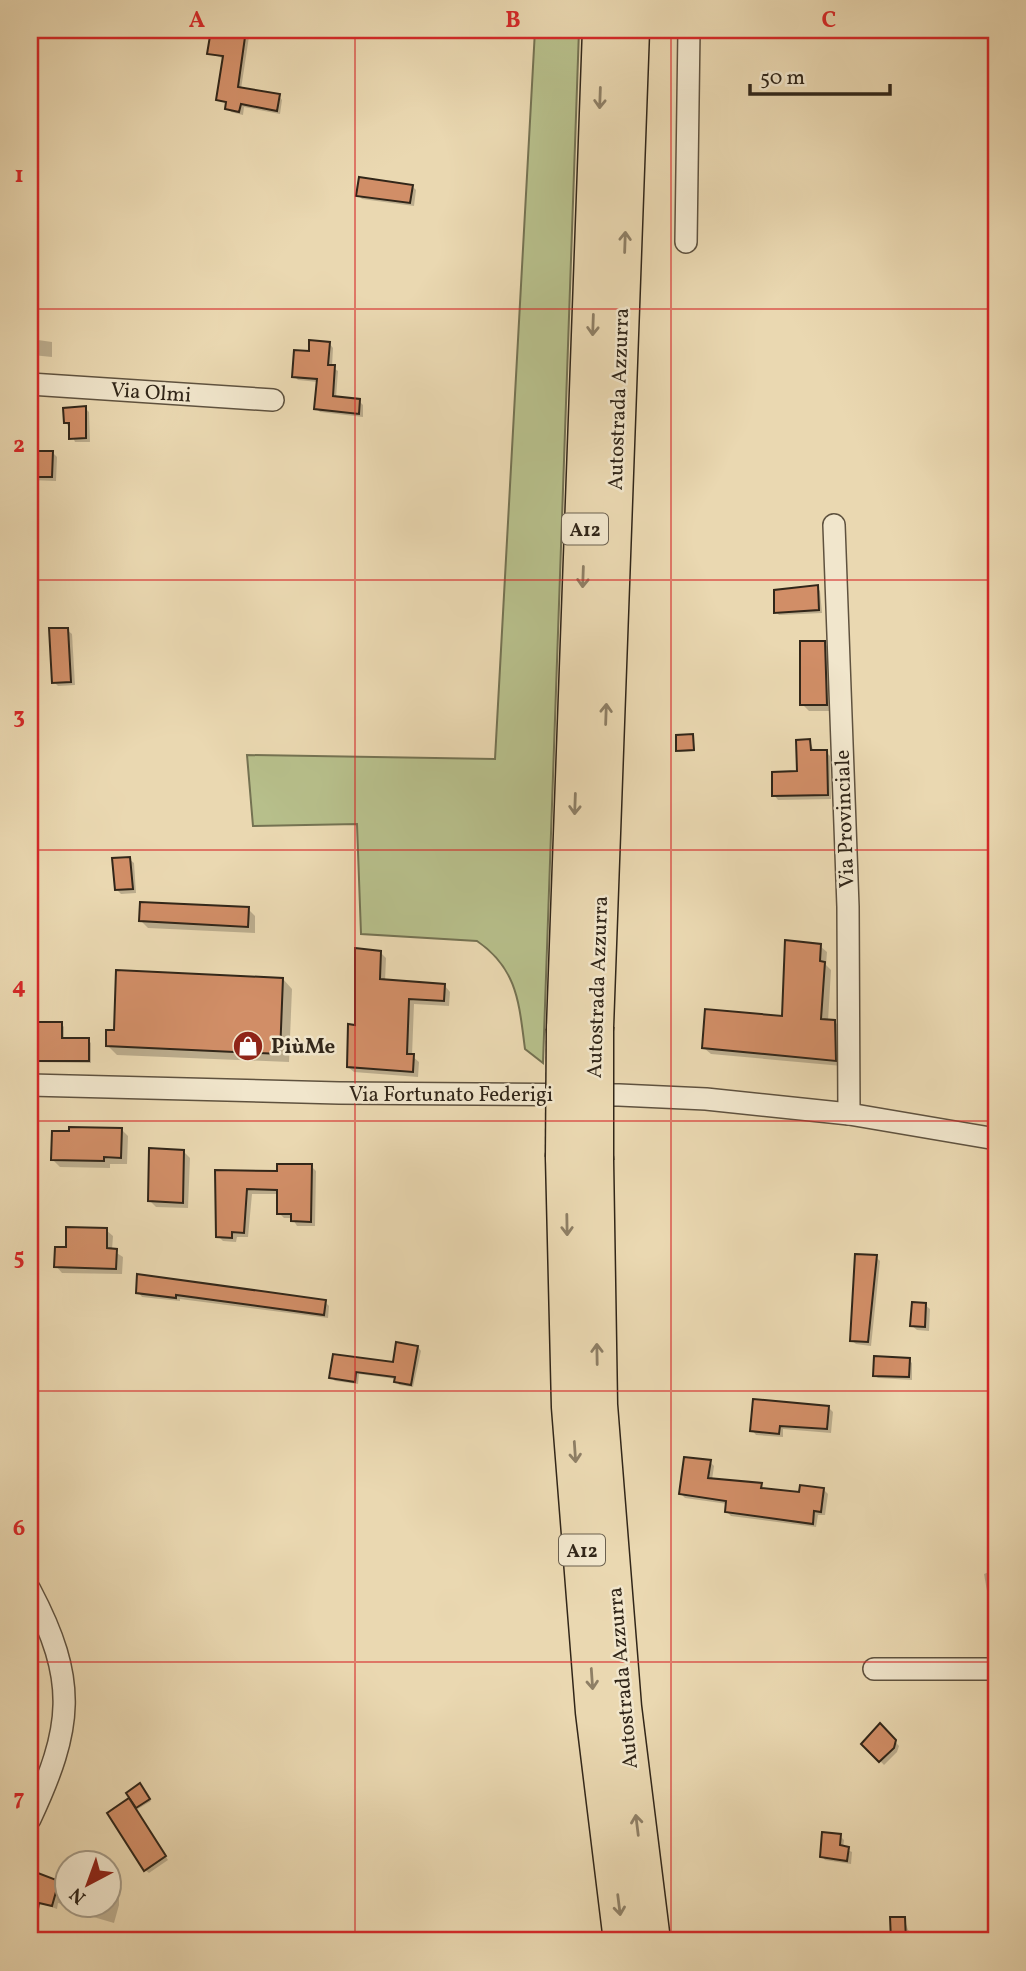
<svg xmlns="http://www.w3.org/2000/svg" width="1026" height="1971" font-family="Vollkorn,serif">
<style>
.green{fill:#b7bf8b;stroke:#747252;stroke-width:2}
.shadow{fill:#0003}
.building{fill:#d18e67;stroke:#312619;stroke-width:2}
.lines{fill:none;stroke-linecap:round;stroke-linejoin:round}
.minor-casing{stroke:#5f523f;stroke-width:24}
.motorway-casing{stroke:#312619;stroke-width:41}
.minor{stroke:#f1e6cc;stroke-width:21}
.motorway{stroke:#ead8b1;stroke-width:38}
.motorway-bridge-casing{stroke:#312619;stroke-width:41;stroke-linecap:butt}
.motorway-bridge{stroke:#ead8b1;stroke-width:38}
.oneway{stroke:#8e7f65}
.grid{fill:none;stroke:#d62828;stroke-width:2;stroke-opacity:0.55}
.labels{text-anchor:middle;stroke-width:5;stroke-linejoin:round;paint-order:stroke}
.shield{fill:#f1e6cc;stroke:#6b604f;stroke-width:2}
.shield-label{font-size:19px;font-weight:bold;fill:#312619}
.street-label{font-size:21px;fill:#312619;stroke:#f1e6cc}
.poi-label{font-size:21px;font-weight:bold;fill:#312619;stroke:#f1e6cc;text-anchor:start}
.neatline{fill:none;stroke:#d62828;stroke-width:2.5}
.grid-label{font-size:23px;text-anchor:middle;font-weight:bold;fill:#d62828}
</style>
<rect width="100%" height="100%" fill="#ead8b1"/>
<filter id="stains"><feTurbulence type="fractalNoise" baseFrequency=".00286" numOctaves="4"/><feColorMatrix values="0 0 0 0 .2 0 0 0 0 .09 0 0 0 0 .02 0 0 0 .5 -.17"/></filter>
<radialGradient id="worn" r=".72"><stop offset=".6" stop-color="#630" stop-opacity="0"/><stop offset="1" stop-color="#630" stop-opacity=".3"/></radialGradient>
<path class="green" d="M535,30H579L543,1063L525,1049C519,1004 518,969 477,941L361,934L357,824L253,826L247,755L495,759Z"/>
<g class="shadow">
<path d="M173,30H250L241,89L279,96L282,100L280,114L244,107L243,115L231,112L228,104L218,99L225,59L209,53L211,39L177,34Z"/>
<path d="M412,186L416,190L414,206L362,199L358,195Z"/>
<path d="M31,339L52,342V357L32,355Z"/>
<path d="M329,343L333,348L332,367L338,371L336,398L359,401L363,405V417L320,412L316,408L318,382L298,380L294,376L310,353Z"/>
<path d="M85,408L89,412L90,442H75L66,422Z"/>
<path d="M30,453H53L57,457L56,481L30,480Z"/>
<path d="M817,587L820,591L822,613L779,615L776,612Z"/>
<path d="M67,630L72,634L75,685L58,686L54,682Z"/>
<path d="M824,643L831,650L834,711H809L802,704Z"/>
<path d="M693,736L695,751L679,752L678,750Z"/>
<path d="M810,741L814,752H826L830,756L831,799L778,800L774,795L798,773Z"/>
<path d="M129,859L134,863L136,893L121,894L116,889Z"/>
<path d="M248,909L255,916V933L148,928L141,921Z"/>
<path d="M820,946L827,952L826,965L831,970L828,1021L835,1022L841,1028L842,1066L711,1054L704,1048L784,1018Z"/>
<path d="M380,952L386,958L385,982L445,986L450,992L449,1006L414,1004L412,1056L419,1062L418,1077L354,1072L348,1067L357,1027Z"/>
<path d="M283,979L292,989L289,1062L117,1055L108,1046L116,1032Z"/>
<path d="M61,1023L64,1027V1040H88L91,1043V1063L30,1062V1024Z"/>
<path d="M121,1129L128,1136L127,1164H110V1168L60,1167L53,1160Z"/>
<path d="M184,1152L190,1158L188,1208L156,1207L150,1201Z"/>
<path d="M30,1161L37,1163V1199L30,1198Z"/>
<path d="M311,1166L316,1171L315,1226H297L292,1218H284L279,1213V1194H252L248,1237H237L236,1242L223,1241L218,1236L217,1172L279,1173Z"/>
<path d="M106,1230L113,1236L112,1250L123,1257L122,1274L62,1273L56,1266L67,1249Z"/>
<path d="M876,1257L880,1261L871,1346L856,1344L851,1340Z"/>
<path d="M138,1292L325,1302L329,1306L328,1318L180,1299V1301L142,1297Z"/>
<path d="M925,1305L930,1309L929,1331L917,1330L912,1326Z"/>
<path d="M30,1346L39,1351L38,1363L30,1362Z"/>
<path d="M418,1347L421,1351L413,1387L399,1385L396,1379L359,1374L358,1384L335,1381L331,1377L335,1356L395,1364Z"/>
<path d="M909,1360L912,1363V1380L878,1378L874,1375Z"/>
<path d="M828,1407L833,1412L831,1433L783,1429V1437L756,1435L752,1430Z"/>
<path d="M710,1462L714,1466L712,1480L761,1485L766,1490L801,1494L824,1490L828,1494L825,1515H818L816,1527L731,1516L727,1512L728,1504L685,1498L681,1494Z"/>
<path d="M994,1570H996L995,1608L989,1602L984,1574Z"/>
<path d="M880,1725L899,1746L897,1752L884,1765L864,1744Z"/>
<path d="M141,1787L151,1801L136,1810L168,1860L149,1873L145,1870L129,1801L136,1805Z"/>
<path d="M840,1836L844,1840L843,1848L852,1852L851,1864L825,1860L822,1856Z"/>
<path d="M30,1872L66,1883V1904H108V1889L115,1891L119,1895V1905L114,1923L90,1916L85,1911L58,1903L57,1909L30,1899Z"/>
<path d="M904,1918L908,1930L914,1934V1941H893L892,1919Z"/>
</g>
<g class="building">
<path d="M211,30H246L238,87L280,94L277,111L241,104L239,112L225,109L226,102L216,100L223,56L207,54Z"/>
<path d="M359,177L413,185L410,203L356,196Z"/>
<path d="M309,340L330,342L328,365H335L333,396L360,399L359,414L314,409L317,379L292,377L294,350L309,351Z"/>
<path d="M86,406V438L69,439V423H64L63,408Z"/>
<path d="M30,451H53L52,477H30Z"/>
<path d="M818,585L819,610L774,613V590Z"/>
<path d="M49,628H68L71,682L52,683Z"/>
<path d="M800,641H825L827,705H800Z"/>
<path d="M693,734L694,750L676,751V735Z"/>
<path d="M810,739L811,750H827L828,795L772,796V772L797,771L796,740Z"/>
<path d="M130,857L133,889L115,890L112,858Z"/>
<path d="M140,902L249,907L248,927L139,921Z"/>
<path d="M785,940L821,944L820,961L825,962L821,1019L835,1020L836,1061L702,1048L705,1009L782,1016Z"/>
<path d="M355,948L381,951L380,979L445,984L444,1001L409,999L407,1054H414L413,1072L347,1067L348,1024L355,1025Z"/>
<path d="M116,970L283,978L280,1054L106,1046V1030H114Z"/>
<path d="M30,1022H62V1038H89V1061H30Z"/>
<path d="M69,1127L122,1128L121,1158L104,1157V1161L51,1160L52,1131H69Z"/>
<path d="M149,1148L184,1150L183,1203L148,1201Z"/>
<path d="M277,1164H312L311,1222L291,1221V1214H277V1190L247,1189L244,1233L232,1232V1238L216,1237L215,1170L277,1171Z"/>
<path d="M66,1227L107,1228V1248L117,1249L116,1269L54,1267L55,1247H66Z"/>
<path d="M855,1254L877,1255L868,1342L850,1341Z"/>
<path d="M137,1274L326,1300L324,1315L176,1295V1298L136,1293Z"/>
<path d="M912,1302L926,1303L925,1327L910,1326Z"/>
<path d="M396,1342L418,1346L411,1385L394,1382L395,1377L356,1372L355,1382L329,1378L333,1354L393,1362Z"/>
<path d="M874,1356L910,1358L909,1377L873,1376Z"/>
<path d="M753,1399L829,1406L827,1429L780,1426L779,1434L750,1431Z"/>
<path d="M684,1457L711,1460L708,1478L762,1483L761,1488L799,1492L800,1485L824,1488L821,1512L814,1511L813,1524L725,1512L726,1501L679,1494Z"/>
<path d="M880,1723L896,1740L894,1748L879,1762L861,1744Z"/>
<path d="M140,1783L150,1799L136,1808L126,1793Z"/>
<path d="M129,1798L166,1856L144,1871L107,1813Z"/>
<path d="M822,1832L841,1834L840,1845L849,1847L847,1861L820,1857Z"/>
<path d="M30,1870L59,1881L52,1906L39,1903L37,1915H30Z"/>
<path d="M890,1917H905L906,1941H891Z"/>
</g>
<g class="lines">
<g class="minor-casing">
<g id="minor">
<path d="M686,242L689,30"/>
<path d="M30,384L273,400"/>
<path d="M834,525L848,907L849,1114"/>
<path d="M30,1085L339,1093L619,1095L706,1099L849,1114L996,1139"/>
<path d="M30,1590C78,1681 73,1727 30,1819"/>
<path d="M874,1669H996"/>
</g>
</g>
<g class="motorway-casing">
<g id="motorway">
<path d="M594,1027L630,30"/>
<path d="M566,1029L602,30"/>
<path d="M565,1157L571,1407L595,1712L623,1941"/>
<path d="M594,1160L598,1405L622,1707L651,1941"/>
</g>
</g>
<use href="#minor" class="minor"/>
<use href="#motorway" class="motorway"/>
<g class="motorway-bridge-casing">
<g id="motorway-bridge">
<path d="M594,1027V1160"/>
<path d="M565,1157L566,1029"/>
</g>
</g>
<use href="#motorway-bridge" class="motorway-bridge"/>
</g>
<defs><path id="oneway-shaft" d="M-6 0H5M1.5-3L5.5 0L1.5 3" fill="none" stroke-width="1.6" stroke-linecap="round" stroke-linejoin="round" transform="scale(1.75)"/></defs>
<g class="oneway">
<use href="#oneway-shaft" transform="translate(600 98) rotate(92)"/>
<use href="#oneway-shaft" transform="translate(625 242) rotate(-88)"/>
<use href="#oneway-shaft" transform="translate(593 325) rotate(92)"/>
<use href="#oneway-shaft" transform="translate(583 577) rotate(92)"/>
<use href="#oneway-shaft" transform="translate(606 714) rotate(-88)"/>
<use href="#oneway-shaft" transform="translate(575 804) rotate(92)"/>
<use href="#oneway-shaft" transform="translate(567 1225) rotate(89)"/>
<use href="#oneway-shaft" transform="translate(597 1354) rotate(-91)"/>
<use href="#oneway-shaft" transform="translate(575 1452) rotate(86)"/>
<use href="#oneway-shaft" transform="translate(592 1679) rotate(86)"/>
<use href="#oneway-shaft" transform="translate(637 1825) rotate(-97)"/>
<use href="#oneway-shaft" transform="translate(619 1905) rotate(83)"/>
</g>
<path class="grid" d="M355,30V1941M671,30V1941M30,309H996M30,580H996M30,850H996M30,1121H996M30,1391H996M30,1662H996"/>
<defs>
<g id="shop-disc" transform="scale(1.575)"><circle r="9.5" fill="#8f2418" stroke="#f1e6cc"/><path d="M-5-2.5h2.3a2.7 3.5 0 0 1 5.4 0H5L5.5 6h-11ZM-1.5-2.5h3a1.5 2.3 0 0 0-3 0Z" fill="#fff"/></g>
</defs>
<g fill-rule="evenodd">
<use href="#shop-disc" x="248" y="1046"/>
</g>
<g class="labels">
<g class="shield">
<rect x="562" y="513.5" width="46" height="31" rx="5"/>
<rect x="559" y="1534.5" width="46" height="31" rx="5"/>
</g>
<g class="shield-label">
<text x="585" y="536">A12</text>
<text x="582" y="1557">A12</text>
</g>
<g class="street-label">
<text transform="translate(151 392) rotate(4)" y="7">Via Olmi</text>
<text transform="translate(618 399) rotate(-88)" y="7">Autostrada Azzurra</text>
<text transform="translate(844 819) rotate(-92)" y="7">Via Provinciale</text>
<text transform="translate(597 987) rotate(-88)" y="7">Autostrada Azzurra</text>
<text x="451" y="1101">Via Fortunato Federigi</text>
<text transform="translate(622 1678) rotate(-95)" y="7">Autostrada Azzurra</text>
</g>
<g class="poi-label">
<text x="271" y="1053">PiùMe</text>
</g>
</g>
<rect width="1026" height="1971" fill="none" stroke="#ead8b1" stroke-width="77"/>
<g transform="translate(88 1884) rotate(221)"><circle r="33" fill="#f1e6cc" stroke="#a49984" stroke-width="2"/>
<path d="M0-5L12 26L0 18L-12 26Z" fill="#8f2418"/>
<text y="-10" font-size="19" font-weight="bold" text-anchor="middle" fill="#312619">N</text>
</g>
<path d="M750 84v10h140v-10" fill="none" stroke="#312619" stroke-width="3.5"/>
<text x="760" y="84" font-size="21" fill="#312619" stroke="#f1e6cc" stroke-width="5" paint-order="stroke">50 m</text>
<rect x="38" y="38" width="950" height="1894" class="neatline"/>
<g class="grid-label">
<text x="197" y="27">A</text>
<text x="513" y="27">B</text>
<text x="829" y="27">C</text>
<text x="19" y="182">1</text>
<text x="19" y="452">2</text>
<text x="19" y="723">3</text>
<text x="19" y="993">4</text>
<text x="19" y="1264">5</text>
<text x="19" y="1535">6</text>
<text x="19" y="1805">7</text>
</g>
<rect width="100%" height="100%" filter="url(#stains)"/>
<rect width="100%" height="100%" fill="url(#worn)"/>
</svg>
